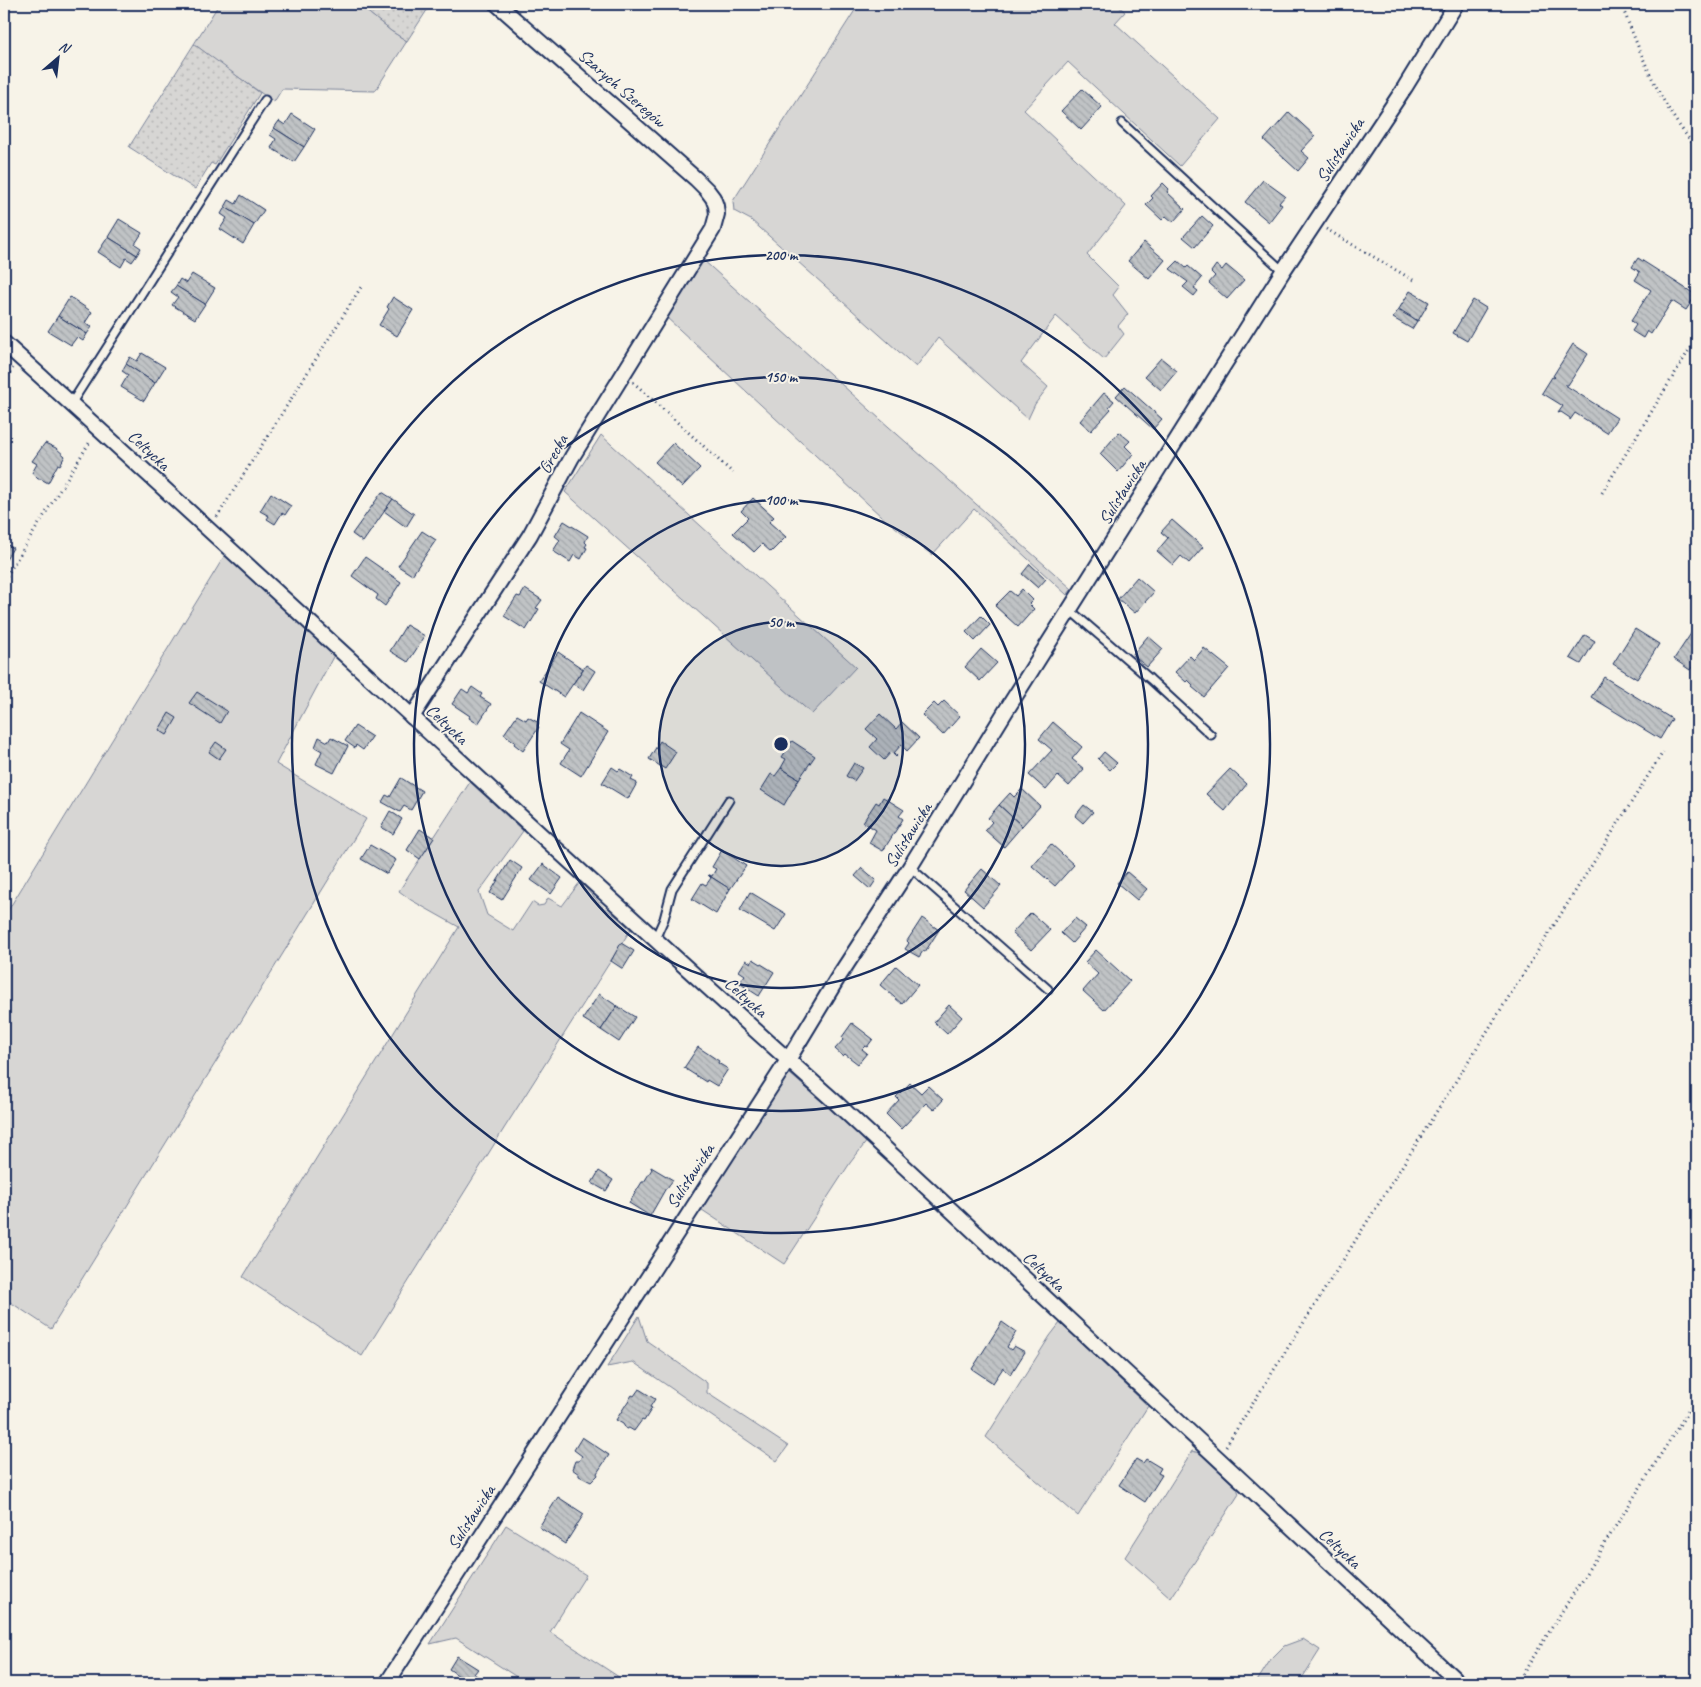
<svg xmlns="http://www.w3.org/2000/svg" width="1701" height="1687" font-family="Caveat,sans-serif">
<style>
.green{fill:#d7d6d4;stroke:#798299}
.park{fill:url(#park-dots);stroke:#798299}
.building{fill:url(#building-back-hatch);stroke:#1b2f5e}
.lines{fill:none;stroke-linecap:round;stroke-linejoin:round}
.lane-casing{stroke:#1b2f5e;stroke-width:11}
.street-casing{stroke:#1b2f5e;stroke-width:18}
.path{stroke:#1b2f5e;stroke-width:3;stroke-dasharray:1 4;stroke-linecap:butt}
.lane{stroke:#f7f3e8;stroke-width:7}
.street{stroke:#f7f3e8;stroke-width:14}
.ring{fill:none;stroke:#1b2f5e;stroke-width:2.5}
.labels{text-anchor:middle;stroke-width:4;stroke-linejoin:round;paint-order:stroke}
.street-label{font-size:18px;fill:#1b2f5e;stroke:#f7f3e8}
.centre{fill:#1b2f5e;stroke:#f7f3e8;stroke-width:2.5}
.ring-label{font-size:15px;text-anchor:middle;font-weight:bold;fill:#1b2f5e;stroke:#f7f3e8;stroke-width:4;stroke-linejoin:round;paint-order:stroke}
</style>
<defs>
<pattern id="park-dots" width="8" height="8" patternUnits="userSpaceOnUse" patternTransform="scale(1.25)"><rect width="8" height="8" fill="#d7d6d4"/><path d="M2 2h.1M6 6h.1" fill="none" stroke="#b8b8b8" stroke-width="1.8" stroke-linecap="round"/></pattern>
<pattern id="building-back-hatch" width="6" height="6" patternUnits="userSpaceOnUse" patternTransform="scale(1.25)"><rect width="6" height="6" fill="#c0c3c5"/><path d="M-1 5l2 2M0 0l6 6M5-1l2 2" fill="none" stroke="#a4a8ac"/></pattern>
</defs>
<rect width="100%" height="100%" fill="#f7f3e8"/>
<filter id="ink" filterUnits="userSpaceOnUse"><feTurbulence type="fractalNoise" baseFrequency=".02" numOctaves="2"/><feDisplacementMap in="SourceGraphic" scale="10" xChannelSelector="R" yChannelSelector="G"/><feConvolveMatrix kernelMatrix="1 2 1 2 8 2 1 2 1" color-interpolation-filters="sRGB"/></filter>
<g filter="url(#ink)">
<g class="green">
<path d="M219,4H358L391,31L407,41L375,91L282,89L274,102L221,65L194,44Z"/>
<path d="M859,4H1116L1125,12L1115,23L1220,119L1180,166L1068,62L1024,110L1126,206L1087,255L1119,287L1113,295L1128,314L1118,326L1124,334L1104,359L1056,316L1021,363L1048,387L1035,404L1028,419L938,338L916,367L751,220L734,211L733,201Z"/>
<path d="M702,259L880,419L1072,589L1067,595L974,509L932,555L882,517L666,317Z"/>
<path d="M601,435L856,667L812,714L565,492Z"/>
<path d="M225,555L334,655L276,764L366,819L51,1329L4,1298V917Z"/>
<path d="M470,782L523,831L479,892L487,915L513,931L532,902L538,906L544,905L548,898L562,906L580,882L603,907L616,916L631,929L505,1127L362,1356L243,1277L459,927L411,900L399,891Z"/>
<path d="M790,1074L867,1141L850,1163L784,1264L699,1208L782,1081Z"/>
<path d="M639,1316L647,1341L707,1383V1393L788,1446L777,1461L633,1362L607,1367Z"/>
<path d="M1060,1323L1148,1406L1078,1516L986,1437L1050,1336Z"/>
<path d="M1192,1451L1200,1453L1237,1488L1239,1494L1171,1598L1125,1557Z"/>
<path d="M506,1525L586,1575L550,1632L628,1683H526L456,1638L430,1644Z"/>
<path d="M1303,1639L1320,1650L1299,1683H1256L1271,1659L1284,1646Z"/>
</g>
<g class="park">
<path d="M358,4H431L407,41L391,31Z"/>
<path d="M194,44L260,93L215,165L211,163L195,189L129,147Z"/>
</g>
<g class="building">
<path d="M1082,89L1102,107L1081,130L1061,111Z"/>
<path d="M1289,112L1315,136L1301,151L1309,158L1298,171L1264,140Z"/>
<path d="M292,114L315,129L304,147L274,128L279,121L285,125Z"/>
<path d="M274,128L304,147L294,162L271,148L276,139L270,135Z"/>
<path d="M1263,180L1285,196L1279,203L1282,205L1269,222L1245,202Z"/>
<path d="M1163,183L1169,189L1167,192L1185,209L1173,222L1166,216L1162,220L1146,205L1153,198L1151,196Z"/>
<path d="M241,195L264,210L254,225L225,207L229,200L236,204Z"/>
<path d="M225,207L254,225L243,244L220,229L227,218L221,214Z"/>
<path d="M1202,216L1213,226L1195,247L1183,237Z"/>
<path d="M119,219L142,233L135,244L141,248L137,255L108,237Z"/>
<path d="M108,237L137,255L132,262L126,258L121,267L98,252Z"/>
<path d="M1144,242L1165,260L1149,279L1128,261Z"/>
<path d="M1638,258L1696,295L1686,310L1672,301L1651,334L1647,331L1643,338L1632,331L1636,325L1631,321L1651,290L1635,280L1640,272L1632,267Z"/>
<path d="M1178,261L1186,268L1188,266L1202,278L1194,288L1198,291L1194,296L1183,287L1188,282L1170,269Z"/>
<path d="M1216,265L1222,270L1226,265L1244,280L1227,299L1209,283L1215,276L1211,272Z"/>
<path d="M192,274L215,288L205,304L176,286L180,279L186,283Z"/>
<path d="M176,286L205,304L195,319L172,305L178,297L171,292Z"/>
<path d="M1410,291L1429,302L1418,321L1399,309Z"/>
<path d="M70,297L92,312L85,323L92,327L87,334L58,316Z"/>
<path d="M393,297L413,310L397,336L379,325L389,309L387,307Z"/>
<path d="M1473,300L1486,308L1467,341L1453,333Z"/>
<path d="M1398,310L1417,321L1412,329L1393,318Z"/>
<path d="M58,316L87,334L83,341L77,337L71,345L48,331Z"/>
<path d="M1573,344L1588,354L1568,385H1565L1617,418L1607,433L1575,413L1570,420V418L1561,412L1558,413L1563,406L1542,393L1552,377L1554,378L1555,377L1553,376Z"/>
<path d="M142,353L165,367L155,383L126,364L130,357L137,361Z"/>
<path d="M1161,358L1177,371L1161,390L1145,376Z"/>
<path d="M126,364L155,383L144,401L121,387L128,375L122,371Z"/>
<path d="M1125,386L1162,419L1153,429L1116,396Z"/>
<path d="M1104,393L1114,401L1109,407L1111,409L1091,431L1080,421Z"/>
<path d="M1119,432L1130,441L1125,446L1133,454L1118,472L1100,454Z"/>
<path d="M45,443L56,448L65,456L60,465L58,464L48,483L41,479H38L32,473L37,464L32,461Z"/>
<path d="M673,443L700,468L682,487L655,462Z"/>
<path d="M382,492L393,499L363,542L352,534Z"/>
<path d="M271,493L291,506L285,515L282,513L275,524L267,519L269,516L260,511Z"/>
<path d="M753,498L774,517L769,522L786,537L771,552L762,544L754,552L733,533L748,518L741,511Z"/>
<path d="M393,499L414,514L406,527L384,511Z"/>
<path d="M1172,520L1203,547L1189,563L1181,556L1173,565L1157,551L1168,538L1161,532Z"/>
<path d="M564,521L588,536L585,542L587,544L585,547L587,548L581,559L574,555L570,562L553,551L560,540L555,536Z"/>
<path d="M422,531L436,540L412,575L398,566Z"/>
<path d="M4,543L13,548L4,563Z"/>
<path d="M365,557L401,582L385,606L376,599L378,595L352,576Z"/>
<path d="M1030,564L1046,579L1038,588L1022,574Z"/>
<path d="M1137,577L1154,592L1135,613L1118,599Z"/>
<path d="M525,589L542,600L536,608L539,609L526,630L504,616L517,596L520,597Z"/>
<path d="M1022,589L1033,600L1029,604L1034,609L1018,627L995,606L1010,591L1016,596Z"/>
<path d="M981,616L990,625L975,641L966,632Z"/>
<path d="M406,625L425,636L408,662L390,651Z"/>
<path d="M1635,629L1659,644L1637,679L1613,664Z"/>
<path d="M1694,629L1697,631V664L1695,663L1690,670L1674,659Z"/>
<path d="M1585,635L1595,641L1581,664L1570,658Z"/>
<path d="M1148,636L1163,649L1147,667L1132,655Z"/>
<path d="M1204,648L1229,668L1204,697L1192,687L1193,685L1188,680L1186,682L1175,672L1190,656L1194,660Z"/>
<path d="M981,649L997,663L980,681L965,667Z"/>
<path d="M558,652L583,669L564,697L539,681Z"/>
<path d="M586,665L595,671L583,690L573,684Z"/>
<path d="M1604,677L1672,719L1660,739L1591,697Z"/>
<path d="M472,687L482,694L480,697L491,704L478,724L469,718L470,716L452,704L462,689L468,693Z"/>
<path d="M197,692L227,711L220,723L189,703Z"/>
<path d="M944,701L960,716L943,735L922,715L934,703L938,707Z"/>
<path d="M169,713L177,718L167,735L159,730Z"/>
<path d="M579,713L608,732L581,776L561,763L569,750L560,744Z"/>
<path d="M880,714L896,729L902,722L919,738L907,751L901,745L894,753L897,756L896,757L891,752L884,760L870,747L877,739L866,729Z"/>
<path d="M517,715L526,720L528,717L539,723L537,726L539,727L523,751L514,744L515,742L504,734Z"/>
<path d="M1053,722L1082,747L1072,759L1084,769L1069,786L1058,776L1046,790L1029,775L1052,750L1039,739Z"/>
<path d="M355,726L372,737L363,750L356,745L355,748L345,741Z"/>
<path d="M319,737L328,742L331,737L348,746L334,773L316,764L322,751L315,747Z"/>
<path d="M660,741L676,752L665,769L649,759Z"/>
<path d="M792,741L815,756L799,779L781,768L786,759L782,757Z"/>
<path d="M216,742L226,749L219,759L209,752Z"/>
<path d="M1104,752L1117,763L1110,770L1098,759Z"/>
<path d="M854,763L863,768L854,781L846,776Z"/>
<path d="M612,767L618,771L620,769L633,777L631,780L637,783L628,799L602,783Z"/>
<path d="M781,768L799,779L784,805L761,790L771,774L775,776Z"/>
<path d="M1230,769L1247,784L1225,811L1206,794Z"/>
<path d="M401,778L422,791L411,810L404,806L400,812L382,802L386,795L390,797Z"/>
<path d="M1022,789L1040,806L1022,826L999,805L1010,793L1014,797Z"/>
<path d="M883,797L904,810L899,816L903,819L883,851L869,843L876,830L863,822L876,802L879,804Z"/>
<path d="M999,805L1022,826L1004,847L985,830L992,822L988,818Z"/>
<path d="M1084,805L1093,812L1083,823L1075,816Z"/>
<path d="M390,811L402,819L393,834L381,827Z"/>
<path d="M420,829L434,838L420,859L407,850Z"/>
<path d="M1051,844L1074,865L1055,886L1032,866Z"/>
<path d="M370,845L396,860L387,874L361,859Z"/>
<path d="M722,850L746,866L730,889L708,875L712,876L716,869L712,867Z"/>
<path d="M510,860L522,868L502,900L490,893Z"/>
<path d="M543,864L562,878L551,894L531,880Z"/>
<path d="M862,868L876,880L870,889L855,876Z"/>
<path d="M982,869L1001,886L983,907L964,890Z"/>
<path d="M1127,872L1147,889L1137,900L1117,883Z"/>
<path d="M708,875L730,889L716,914L692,899L702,883L706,885L711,878Z"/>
<path d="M750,892L786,914L775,931L740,910Z"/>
<path d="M1031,913L1050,930L1031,950L1012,933Z"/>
<path d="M922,918L939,930L925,952L923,951L919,957L905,949L909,943L907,941Z"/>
<path d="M1075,918L1086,927L1072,943L1061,933Z"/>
<path d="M621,943L634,951L623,969L611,961Z"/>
<path d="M1096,950L1130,981L1104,1010L1083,991L1098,974L1085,962Z"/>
<path d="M753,959L774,972L759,996L739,983L745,975L739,971L746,960L751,963Z"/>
<path d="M896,966L918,985L902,1004L880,985Z"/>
<path d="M599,994L617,1006L601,1030L583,1019Z"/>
<path d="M949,1005L962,1017L947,1034L934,1022Z"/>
<path d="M617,1006L635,1017L619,1042L601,1030Z"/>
<path d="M852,1023L873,1039L867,1047L865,1046L862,1049L867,1053L858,1064L845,1054L843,1056L835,1049L844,1039L842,1037Z"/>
<path d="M698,1047L719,1061L718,1063L728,1069L717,1086L707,1080L706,1082L684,1068Z"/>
<path d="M910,1083L921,1093L928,1086L943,1100L934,1110L926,1103L901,1129L886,1114L899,1100L896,1097Z"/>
<path d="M651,1167L673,1180L667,1188H666L650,1216L629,1203L642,1182H644L652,1169L651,1168Z"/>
<path d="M599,1171L613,1180L606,1191L592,1183Z"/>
<path d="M1002,1322L1016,1332L1007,1347L1011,1350L1014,1346L1025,1352L1011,1374L1003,1368L993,1383L972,1369Z"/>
<path d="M639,1389L655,1399L650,1407L652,1408L644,1421L642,1420L634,1431L629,1428L626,1429L623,1424L616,1420L632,1395L634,1396Z"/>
<path d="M582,1437L609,1455L597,1473L598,1475L591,1482L579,1476V1474L572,1469L575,1461H579L582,1456L574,1450Z"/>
<path d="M1136,1459L1143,1463L1146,1459L1161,1468L1158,1473L1162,1475L1145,1502L1119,1485Z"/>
<path d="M558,1497L584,1514L565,1544L539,1527Z"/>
<path d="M457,1656L478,1669L474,1674L483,1680L481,1683H454L459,1676L449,1669Z"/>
</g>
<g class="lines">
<g class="lane-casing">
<g id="lane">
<path d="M1122,123L1283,271"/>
<path d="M71,404L265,100"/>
<path d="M1070,610L1150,679L1211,735"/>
<path d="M910,867L1048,989"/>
<path d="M655,939L664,919L672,889L729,800"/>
</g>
</g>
<g class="street-casing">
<g id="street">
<path d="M4,343C282,594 554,851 833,1100L1459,1683"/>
<path d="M412,717L530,535L572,457L713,229L717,214L716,206L713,198L707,190L696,179L497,4"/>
<path d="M387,1683L788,1060L837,979L910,867L1007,709L1283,271L1405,87L1456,4"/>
</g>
</g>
<g class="path">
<path d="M1621,4C1642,56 1659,105 1697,148"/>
<path d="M1326,229L1413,280"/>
<path d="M4,381L13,368"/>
<path d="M633,382L733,473"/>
<path d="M1602,493L1697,337"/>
<path d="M217,517L363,284"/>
<path d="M4,580L91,440"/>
<path d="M1226,1446L1663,752"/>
<path d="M1517,1683L1697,1397"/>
</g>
<use href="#lane" class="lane"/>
<use href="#street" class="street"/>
</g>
</g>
<circle cx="781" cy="744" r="122" fill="#1b2f5e" fill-opacity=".12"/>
<g class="ring">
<circle cx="781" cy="744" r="122"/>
<circle cx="781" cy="744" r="244"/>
<circle cx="781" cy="744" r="367"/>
<circle cx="781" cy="744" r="489"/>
</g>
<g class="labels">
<g class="street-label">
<text transform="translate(622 88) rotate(41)" y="6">Szarych Szeregów</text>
<text transform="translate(1340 150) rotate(-57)" y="6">Sulisławicka</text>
<text transform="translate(149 450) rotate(43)" y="6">Celtycka</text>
<text transform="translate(553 454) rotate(-61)" y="6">Grecka</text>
<text transform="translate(1122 492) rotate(-58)" y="6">Sulisławicka</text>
<text transform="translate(447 724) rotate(43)" y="6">Celtycka</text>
<text transform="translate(908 835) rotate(-58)" y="6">Sulisławicka</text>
<text transform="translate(746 997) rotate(42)" y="6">Celtycka</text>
<text transform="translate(690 1176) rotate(-57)" y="6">Sulisławicka</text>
<text transform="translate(1044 1271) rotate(43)" y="6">Celtycka</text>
<text transform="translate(471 1517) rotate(-57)" y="6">Sulisławicka</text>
<text transform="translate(1340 1548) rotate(43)" y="6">Celtycka</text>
</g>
</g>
<circle cx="781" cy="744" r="8" class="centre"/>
<g class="ring-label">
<text x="781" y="260">200 m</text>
<text x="781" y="382">150 m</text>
<text x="781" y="505">100 m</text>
<text x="781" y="627">50 m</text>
</g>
<rect width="1701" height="1687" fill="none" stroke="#f7f3e8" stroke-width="20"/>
<rect x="10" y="10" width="1681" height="1667" fill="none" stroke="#1b2f5e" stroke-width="2" filter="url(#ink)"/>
<g transform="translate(58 58) rotate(28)" stroke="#f7f3e8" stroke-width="4" paint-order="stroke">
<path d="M0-4L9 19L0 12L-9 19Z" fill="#1b2f5e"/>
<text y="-8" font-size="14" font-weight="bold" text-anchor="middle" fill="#1b2f5e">N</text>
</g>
</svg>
